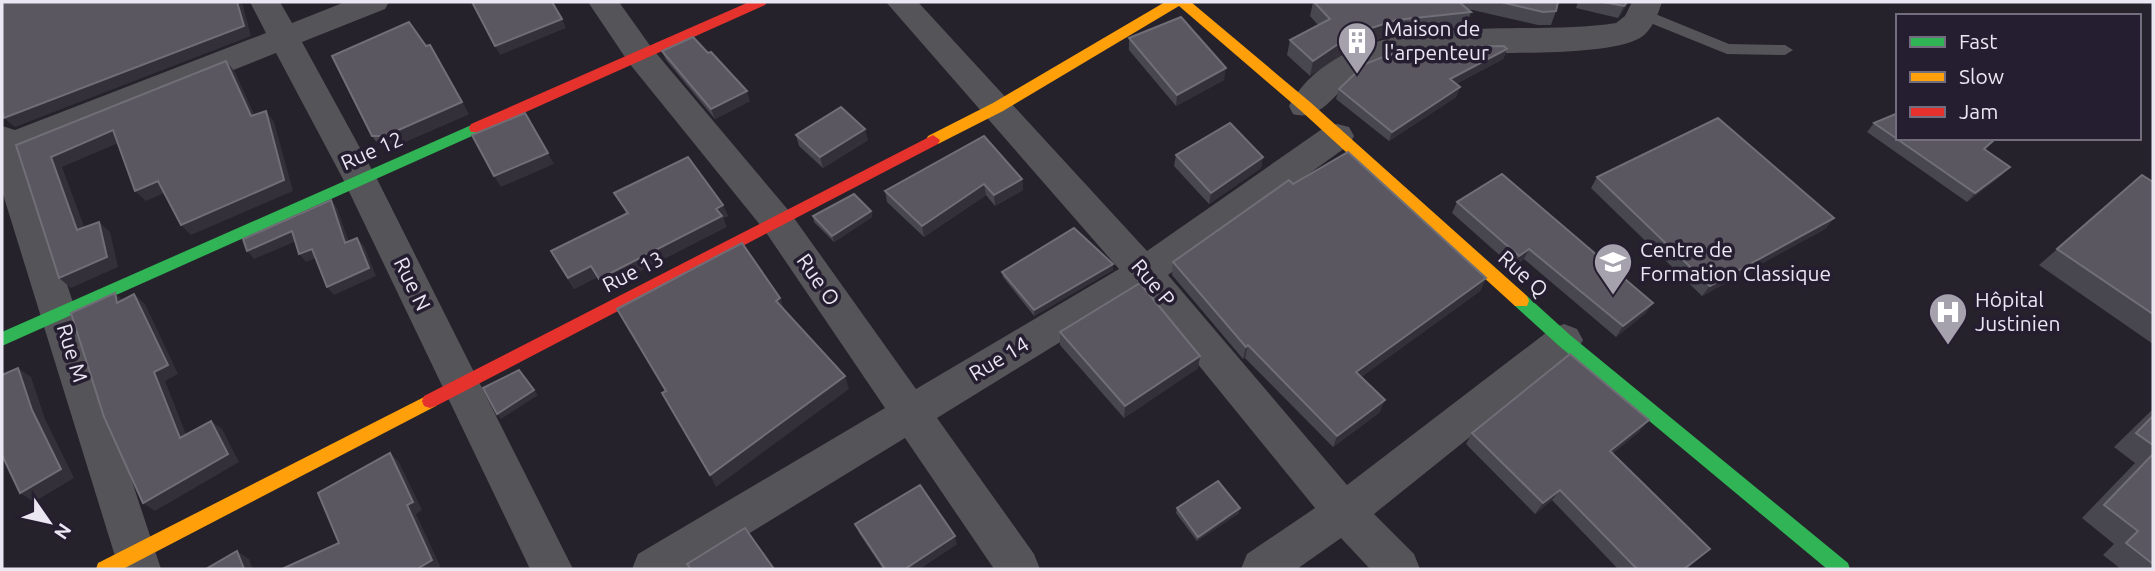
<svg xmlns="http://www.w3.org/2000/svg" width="2155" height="571" font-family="Ubuntu,sans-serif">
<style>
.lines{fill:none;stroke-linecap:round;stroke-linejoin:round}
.lane{fill:#555458;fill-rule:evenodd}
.street{fill:#555458;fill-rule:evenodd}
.fast{fill:#30b455;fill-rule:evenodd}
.slow{fill:#ff9f0a;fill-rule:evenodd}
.jam{fill:#e5322d;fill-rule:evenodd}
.wall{fill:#48464e}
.shaded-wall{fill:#333039}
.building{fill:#5a5760;stroke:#706e77;stroke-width:2}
.labels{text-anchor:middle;stroke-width:7;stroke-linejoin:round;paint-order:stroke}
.poi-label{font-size:21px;fill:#eae7f3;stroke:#241e30;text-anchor:start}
.street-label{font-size:21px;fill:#eae7f3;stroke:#241e30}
</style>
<rect width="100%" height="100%" fill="#25222c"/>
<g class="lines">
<path class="lane" d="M1643,9L1729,44L1785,45L1793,50L1785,55L1727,54L1638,18L1636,14L1638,10Z"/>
<g class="street">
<path d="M250,2H280L292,23L345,2H389L385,9L302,42L377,179L573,569H530L343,179L276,53L24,154L161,569H119L2,191V126L15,130L266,33Z"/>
<path d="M588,2H619L651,47L789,211L916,389L1119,269L886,2H918L1147,251L1325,127L1337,124L1349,127L1354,136L1349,145L1168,275L1347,485L1551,329L1564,324L1577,329L1583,340L1577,351L1374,514L1414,554L1420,569H1370L1341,538L1297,569H1241L1247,554L1315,508L1140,293L937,418L1034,554L1040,569H994L905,438L691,569H632L638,554L885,408L765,231L629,63Z"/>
<path d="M1632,2H1662C1658,14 1652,31 1640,38C1605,58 1488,51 1444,54C1417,56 1383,57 1361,72C1338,87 1323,123 1293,114L1289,106C1348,1 1516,39 1616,23L1625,16Z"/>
</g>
<g class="fast">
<path d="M476,123L483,128L481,132L2,346V332Z"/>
<path d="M1521,294L1527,296L1570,335L1848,563L1850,569H1827L1558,345L1515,306L1513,301L1515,296Z"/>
</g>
<g class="slow">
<path d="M1165,2H1191L1310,102L1527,296L1529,301L1527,306H1515L1300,110L1179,6L1003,111L938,144H928L926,140L928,136L993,103Z"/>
<path d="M430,394L436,396L438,401L436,406L123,569H96L98,563Z"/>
</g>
<g class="jam">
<path d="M749,2H767L765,5L481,132H471L469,128L471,124Z"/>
<path d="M933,135L940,140L938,144L436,406L430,408L424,406L422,401L424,396Z"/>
</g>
</g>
<g class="wall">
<path d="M1313,2H1558L1556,11L1551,25H1538L1468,9L1471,12L1466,27L1391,35L1350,49L1310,76L1287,55L1290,40L1318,25L1310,16Z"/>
<path d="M1578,2H1629L1618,18L1576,8Z"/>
<path d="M1129,38L1224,80L1176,106L1129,50Z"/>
<path d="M1507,49L1503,59L1456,84L1460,87L1456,97L1389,141L1336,99L1339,89Z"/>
<path d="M662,51L750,101L715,119L666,60Z"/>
<path d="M469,114L393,147H380L372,136Z"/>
<path d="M1874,123L1898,138H1998L1985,149L2002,175L1967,202L1867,132Z"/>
<path d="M796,135L868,140L823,168L799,146Z"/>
<path d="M1176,155L1263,157L1261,168L1209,204L1174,166Z"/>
<path d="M2142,175L2153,182V344L2039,265Z"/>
<path d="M1597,177L1834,218L1825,229L1702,296L1591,188Z"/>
<path d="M1022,179L1023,190L995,206L986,195L924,237L887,202L885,191Z"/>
<path d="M1293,184L1486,278L1480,291L1361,377L1380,412L1333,447L1245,358L1243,359L1172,275L1173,262Z"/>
<path d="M614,193L723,205L728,216L723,218L726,227L605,289L597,277L574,289L551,251L626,213Z"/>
<path d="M1457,202L1646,313L1616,337L1524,259L1513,267L1452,213Z"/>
<path d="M871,211L872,217L834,242L814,222L813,216Z"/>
<path d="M1113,264V270L1034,316L1003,277L1002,272Z"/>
<path d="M1060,332L1200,356L1198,368L1124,418L1060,345Z"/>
<path d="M2153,409V569H2121L2103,555L2114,544L2082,518L2135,463L2114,447Z"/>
<path d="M1640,431L1613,453L1710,549L1686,569H1618L1552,500L1535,514L1466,444L1472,433Z"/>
<path d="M1177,508L1239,513L1197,541L1176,513Z"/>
<path d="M855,524L957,544L919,569H883L859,533Z"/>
</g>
<g class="shaded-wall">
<path d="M237,2H242L251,36L15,127L4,118Z"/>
<path d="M1627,2H1629L1618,18L1624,6Z"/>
<path d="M562,19L566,28L500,55L495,46Z"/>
<path d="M1396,20L1391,35L1350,49L1310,76L1313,61L1353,34Z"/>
<path d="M1507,49L1503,59L1446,89L1450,79Z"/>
<path d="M437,56L469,114L393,147L385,136Z"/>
<path d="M226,61L235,72L260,127L251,116Z"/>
<path d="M1226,68L1224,80L1176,106L1177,95Z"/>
<path d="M1460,87L1456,97L1389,141L1392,132Z"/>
<path d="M747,91L750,101L715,119L711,109Z"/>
<path d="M266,111L274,122L293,191L191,235L181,225Z"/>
<path d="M865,129L868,140L823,168L820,157Z"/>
<path d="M113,130L123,141L62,167L89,240L77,230L51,157Z"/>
<path d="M548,153L554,164L501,187L494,176Z"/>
<path d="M1263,157L1261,168L1209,204L1211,193Z"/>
<path d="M2010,167L2002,175L1967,202L1975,193Z"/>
<path d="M1022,179L1023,190L995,206L994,195Z"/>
<path d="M158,181L169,191L146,201L135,191Z"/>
<path d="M984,184L986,195L924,237L922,226Z"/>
<path d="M331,200L337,208L352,251L345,243Z"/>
<path d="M723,205L728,216L723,218L726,227L605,289L599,279Z"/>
<path d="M871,211L872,217L834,242L832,236Z"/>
<path d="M1834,218L1825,229L1702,296L1710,286Z"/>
<path d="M99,222L110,232L118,267L71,288L59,278Z"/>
<path d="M292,231L299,240L254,259L247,251Z"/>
<path d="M357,238L364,246L376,276L334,295L327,287Z"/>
<path d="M312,249L319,257L306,262L299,254Z"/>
<path d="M1529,249L1524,259L1513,267L1519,256Z"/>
<path d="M1113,264V270L1034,316V310Z"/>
<path d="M591,266L597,277L574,289L568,278Z"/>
<path d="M1486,278L1480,291L1352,384L1356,372Z"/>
<path d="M115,293L126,303H117Z"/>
<path d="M134,294L145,304L178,374L165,381L191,447L180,438L154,372Z"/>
<path d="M780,298L785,311L776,301Z"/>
<path d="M1653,303L1646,313L1616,337L1623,326Z"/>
<path d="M1248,345L1245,358L1243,359L1246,347Z"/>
<path d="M1200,356L1198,368L1124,418L1125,406Z"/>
<path d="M18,368L31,377L45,419L74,478L34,502L20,493L32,410Z"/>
<path d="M845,376L849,389L716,487L710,475Z"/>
<path d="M534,390L538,395L501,419L497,414Z"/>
<path d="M1385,400L1380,412L1333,447L1337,436Z"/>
<path d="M1649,420L1640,431L1601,462L1610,451Z"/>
<path d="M211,421L222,429L239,462L155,511L143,503Z"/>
<path d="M390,453L399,462L422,510L416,514L441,568L439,569H417L407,505Z"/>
<path d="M1560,490L1552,500L1535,514L1543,503Z"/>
<path d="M1240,508L1239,513L1197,541L1198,537Z"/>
<path d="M955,536L957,544L919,569H905Z"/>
<path d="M237,551L249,559L253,569H244Z"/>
</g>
<g class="building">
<path d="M2,2H237L244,26L4,118L2,110Z"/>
<path d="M472,2H552L562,19L495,46Z"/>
<path d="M1314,2H1459L1471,12L1396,20L1353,34L1313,61L1290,40L1330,19Z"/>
<path d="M1501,2H1558L1556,11L1543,12Z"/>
<path d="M1603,2H1627L1624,6Z"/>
<path d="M1181,17L1226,68L1177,95L1129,38Z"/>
<path d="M409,22L426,46L430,45L462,102L385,136H372L332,56Z"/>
<path d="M693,37L708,53L711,52L747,91L711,109L662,51Z"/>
<path d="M1504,46L1507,49L1450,79L1460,87L1392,132L1339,89L1365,64L1393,53L1448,47Z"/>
<path d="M226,61L251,116L266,111L284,180L181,225L158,181L135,191L113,130L51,157L77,230L99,222L107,257L59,278L16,145Z"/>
<path d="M841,107L865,129L820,157L796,135Z"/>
<path d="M525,113L548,153L494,176L472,135Z"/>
<path d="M1898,113V138H1996L1984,149L2010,167L1975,193L1874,123Z"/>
<path d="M1718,118L1834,218L1710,286L1597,177Z"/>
<path d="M1230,123L1263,157L1211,193L1176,155Z"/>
<path d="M984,136L1022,179L994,195L984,184L922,226L885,191Z"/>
<path d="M1348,152L1486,278L1356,372L1385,400L1337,436L1248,345L1246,347L1173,262L1289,180L1293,184Z"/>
<path d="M688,157L723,205L716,209L722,216L599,279L591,266L568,278L551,251L628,213L614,193Z"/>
<path d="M1502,174L1653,303L1623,326L1529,249L1519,256L1457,202Z"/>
<path d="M2142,175L2153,182V314L2057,249Z"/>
<path d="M854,194L871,211L832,236L813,216Z"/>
<path d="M331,200L345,243L357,238L369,268L327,287L312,249L299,254L292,231L247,251L243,239Z"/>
<path d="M1074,228L1113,264L1034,310L1002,272Z"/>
<path d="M742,243L780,298L776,301L845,376L710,475L662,393L666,391L617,309Z"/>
<path d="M1140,283L1200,356L1125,406L1060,332Z"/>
<path d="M115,293L117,303L134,294L168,365L154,372L180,438L211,421L228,454L143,503L104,417L71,313Z"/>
<path d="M1570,354L1649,420L1610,451L1710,549L1684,569H1637L1560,490L1543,503L1472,433Z"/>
<path d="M18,368L32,410L61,469L20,493L2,455V375Z"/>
<path d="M519,370L534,390L497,414L483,388Z"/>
<path d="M2153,416V445L2136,433Z"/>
<path d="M390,453L413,502L407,505L432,560L417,569H282L339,543L318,493Z"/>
<path d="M2153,454V564L2126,543L2138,531L2104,505Z"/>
<path d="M1218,481L1240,508L1198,537L1177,508Z"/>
<path d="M920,485L955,536L905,569H885L855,524Z"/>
<path d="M745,528L774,569H691L687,564Z"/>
<path d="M237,551L244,569H206Z"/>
</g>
<defs>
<g id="building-pin" transform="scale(2.0125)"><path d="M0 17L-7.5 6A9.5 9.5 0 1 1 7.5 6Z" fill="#a5a2ad" stroke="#241e30"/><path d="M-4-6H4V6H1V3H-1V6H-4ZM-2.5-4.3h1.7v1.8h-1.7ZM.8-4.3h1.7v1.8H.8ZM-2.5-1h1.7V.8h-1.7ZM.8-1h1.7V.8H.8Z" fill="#fff"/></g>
<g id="school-pin" transform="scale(2.0125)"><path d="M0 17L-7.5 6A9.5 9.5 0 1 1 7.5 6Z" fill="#a5a2ad" stroke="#241e30"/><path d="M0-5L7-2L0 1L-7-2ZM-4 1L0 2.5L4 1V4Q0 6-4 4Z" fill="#fff"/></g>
<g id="hospital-pin" transform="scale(2.0125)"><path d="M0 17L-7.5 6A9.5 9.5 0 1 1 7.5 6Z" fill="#a5a2ad" stroke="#241e30"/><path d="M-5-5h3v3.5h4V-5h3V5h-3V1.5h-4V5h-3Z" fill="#fff"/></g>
</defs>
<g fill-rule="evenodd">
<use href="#building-pin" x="1357" y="41"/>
<use href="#school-pin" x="1613" y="262"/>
<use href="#hospital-pin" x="1948" y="312"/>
</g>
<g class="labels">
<g class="poi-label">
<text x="1384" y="36">Maison de<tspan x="1384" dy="24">l'arpenteur</tspan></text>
<text x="1640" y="257">Centre de<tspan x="1640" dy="24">Formation Classique</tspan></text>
<text x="1975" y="307">Hôpital<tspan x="1975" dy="24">Justinien</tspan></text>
</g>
<g class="street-label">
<text transform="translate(372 151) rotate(-24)" y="7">Rue 12</text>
<text transform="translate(633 272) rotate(-27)" y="7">Rue 13</text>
<text transform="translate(1523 274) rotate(42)" y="7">Rue Q</text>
<text transform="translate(818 280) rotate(55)" y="7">Rue O</text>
<text transform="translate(1153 283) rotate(50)" y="7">Rue P</text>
<text transform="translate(412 284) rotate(64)" y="7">Rue N</text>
<text transform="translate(72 353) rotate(73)" y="7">Rue M</text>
<text transform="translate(999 359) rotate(-31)" y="7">Rue 14</text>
</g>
</g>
<rect width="2155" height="571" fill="none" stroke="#eae7f3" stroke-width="7"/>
<rect x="1896" y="14" width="245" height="126" fill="#241e30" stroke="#736e7e" stroke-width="2"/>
<rect x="1910" y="37" width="35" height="10" fill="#30b455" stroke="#736e7e" stroke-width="2"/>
<text x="1959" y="49" font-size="21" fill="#eae7f3">Fast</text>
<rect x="1910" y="72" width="35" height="10" fill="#ff9f0a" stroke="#736e7e" stroke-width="2"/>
<text x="1959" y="84" font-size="21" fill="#eae7f3">Slow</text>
<rect x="1910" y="107" width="35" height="10" fill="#e5322d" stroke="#736e7e" stroke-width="2"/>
<text x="1959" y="119" font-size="21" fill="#eae7f3">Jam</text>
<g transform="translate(49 522) rotate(124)" stroke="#241e30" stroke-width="5" paint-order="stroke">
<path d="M0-5L12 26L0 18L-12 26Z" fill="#eae7f3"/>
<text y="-10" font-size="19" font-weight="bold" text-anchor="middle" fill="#eae7f3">N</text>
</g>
</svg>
